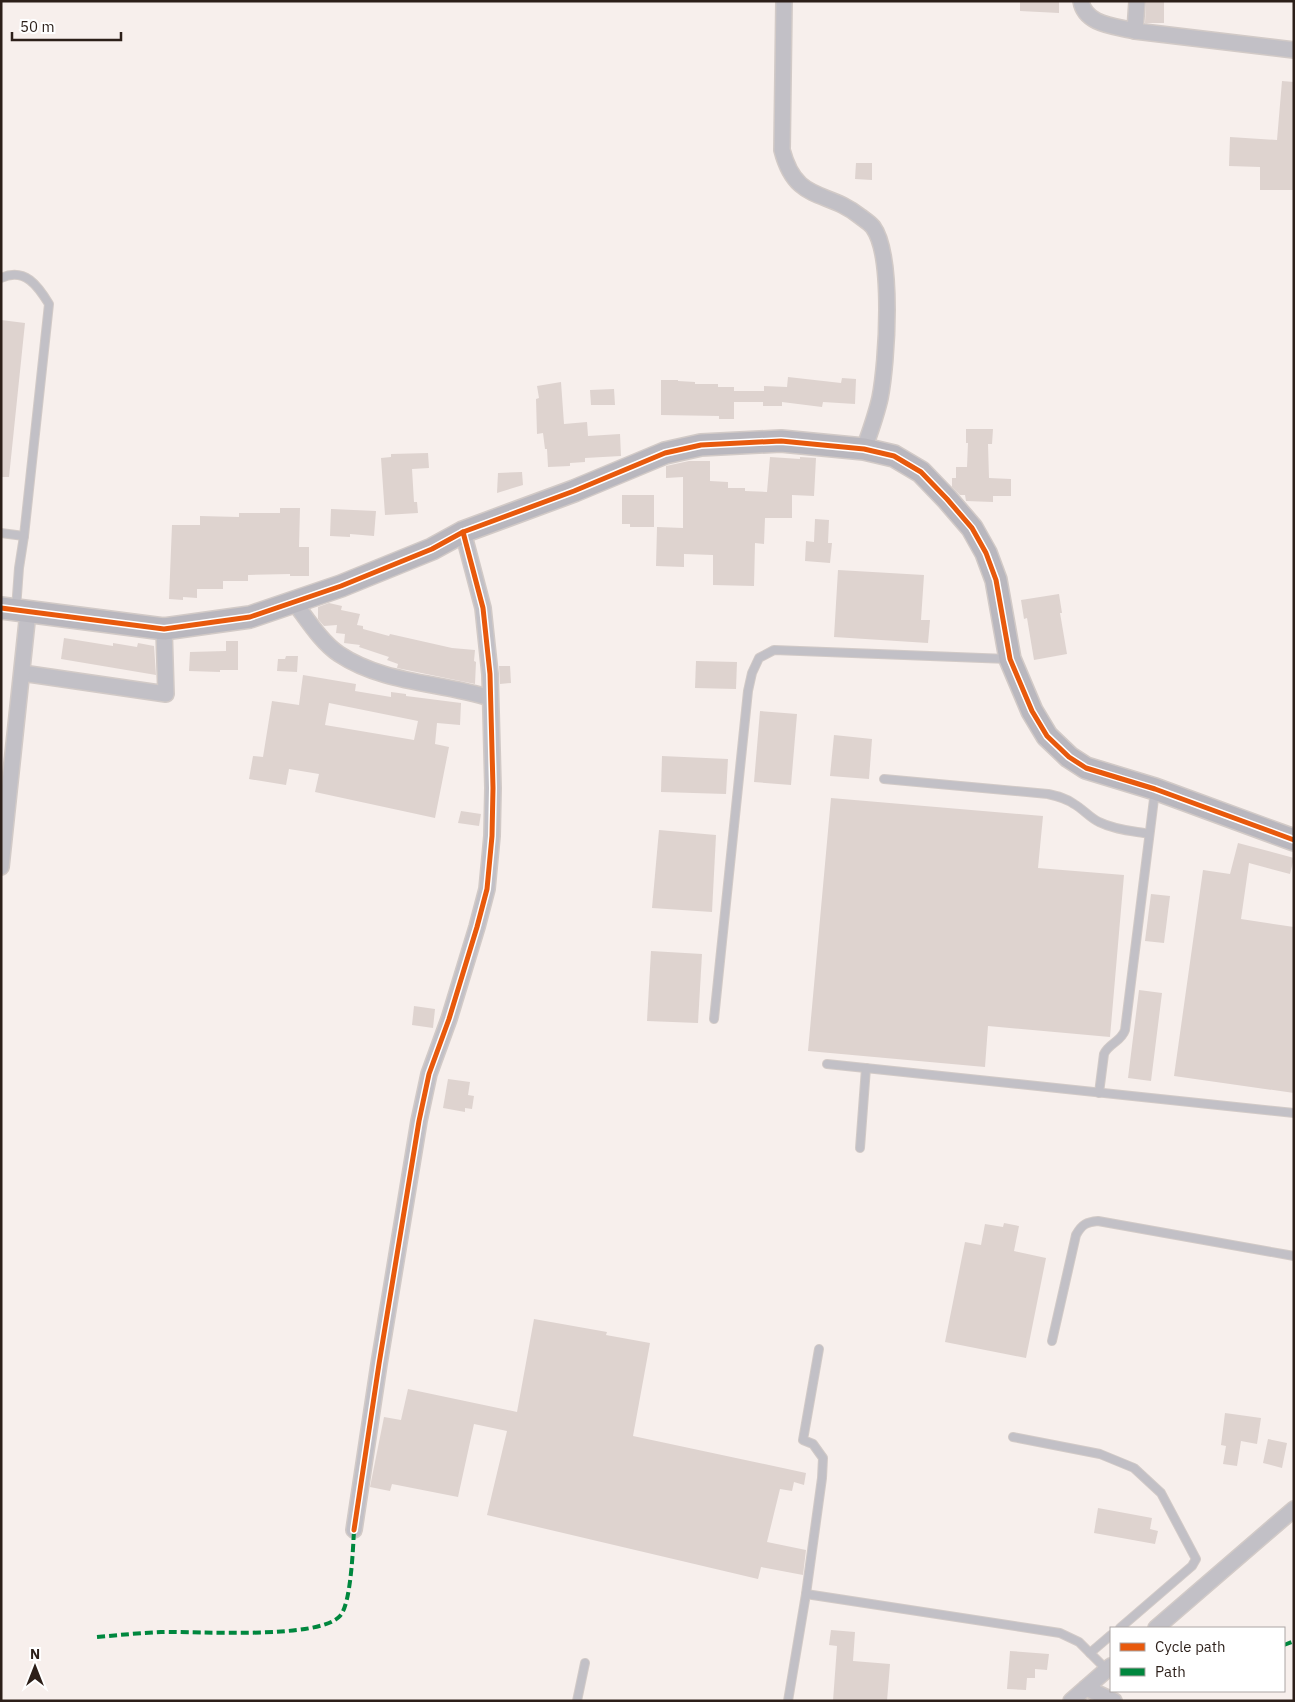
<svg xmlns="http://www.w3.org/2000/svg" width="1295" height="1702" font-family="'IBM Plex Sans',sans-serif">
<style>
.building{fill:#ded3cf;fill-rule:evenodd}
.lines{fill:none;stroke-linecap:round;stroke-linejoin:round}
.lane-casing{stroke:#d2cac7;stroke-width:10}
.street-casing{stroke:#d2cac7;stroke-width:18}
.secondary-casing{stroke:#d2cac7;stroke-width:24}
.lane{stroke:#c2c0c6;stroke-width:8}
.street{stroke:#c2c0c6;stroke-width:15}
.secondary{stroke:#b9b7be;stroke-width:21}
.quiet{stroke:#00873e;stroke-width:4;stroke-dasharray:8 4;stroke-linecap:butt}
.cycleway-casing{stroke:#fff;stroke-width:8}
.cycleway{stroke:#e8590c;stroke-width:5}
</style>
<rect width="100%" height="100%" fill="#f7efec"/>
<g class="building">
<path d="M1020,1H1059V13L1020,11Z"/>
<path d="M1146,1H1164V23H1145Z"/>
<path d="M1282,81L1294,82V190H1260V167L1229,166L1230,137L1277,140Z"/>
<path d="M856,163H872V180L855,179Z"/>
<path d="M1,320L25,323L9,477H1Z"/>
<path d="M788,377L841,383L842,378L856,379L855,404L823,402L822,407L782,402V406H763V402H734V419H719V416L661,415V380H678V381L695,382V384H718V387H734V391H764V386L787,387Z"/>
<path d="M561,382L564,424L587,422L588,436L620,434L621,456L585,458V462L570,463V466L548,467L547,449H545L543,433L537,434L536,399L539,398L537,386Z"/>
<path d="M614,389L615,405H591L590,390Z"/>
<path d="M966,429H993L992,444H988L989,478L1011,479V496H993V502L966,501L965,495H960L952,487V478H956V467H967L968,443H966Z"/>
<path d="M428,453L429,468L412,469L414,502H417L418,513L385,515L381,458L391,457V454Z"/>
<path d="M770,457L800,459V457L816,458L814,496L792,495V518H765L764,544L755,543L754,586L713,585V555L684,554V567L656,566L657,527L683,528V477L666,478V466L689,461H710V481L728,482V488H745V491L767,492Z"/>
<path d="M522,472L523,485L497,493L498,473Z"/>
<path d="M622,495H654V527H630V524H622Z"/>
<path d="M280,508H300L299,547H309V576H290V574L248,575V581H223V589H197V598L183,597V600L169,599L172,525H200V516L239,517V513H280Z"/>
<path d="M331,509L376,511L374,536L350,534V537L330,536Z"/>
<path d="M815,519L829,520L828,543H832L830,563L805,561L806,541L814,542Z"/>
<path d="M838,570L924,575L921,620H930L928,643L834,637Z"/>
<path d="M1059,594L1062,613H1060L1067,654L1034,660L1027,618L1024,619L1021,600Z"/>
<path d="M329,603L342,606L341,610L360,614L357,625L363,626V629L389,636L390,634L452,648L475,650L474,661L476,662L475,684L397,668L398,664L387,660L389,657L359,647L360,645L344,643L345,634L336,633L337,625L324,626L318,619V607Z"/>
<path d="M64,638L113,646V643L137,647L138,643L154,646L156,675L61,659Z"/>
<path d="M226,641H238V670H220V672L189,671L190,652L226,651Z"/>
<path d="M286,656H298L297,672L277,671L278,659H285Z"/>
<path d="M696,661L737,662L736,689L695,688Z"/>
<path d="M499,666H510L511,683L500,684Z"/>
<path d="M303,675L356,684L355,691L391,697V692L406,694V696L461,703L460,725L437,723L435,744L449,747L435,818L315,792L319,774L289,769L286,785L249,779L253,756L263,757L272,701L299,705ZM329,703L418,721L414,740L325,725Z"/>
<path d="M760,711L797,714L791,785L754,782Z"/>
<path d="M834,735L872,739L869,779L830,776Z"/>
<path d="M662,756L728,759L726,794L661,792Z"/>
<path d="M831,798L1043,816L1038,868L1124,875L1110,1037L988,1026L985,1067L808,1051Z"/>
<path d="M461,811L481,814L479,826L458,823Z"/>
<path d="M659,830L716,835L712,912L652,908Z"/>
<path d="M1238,843L1294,858L1290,874L1249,863L1241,919L1294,927V1093L1174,1076L1203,870L1230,874Z"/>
<path d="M1151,894L1170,896L1164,943L1145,941Z"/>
<path d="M651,951L702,954L698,1023L647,1021Z"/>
<path d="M1139,990L1162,993L1151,1081L1128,1078Z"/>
<path d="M414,1006L435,1009L433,1028L412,1025Z"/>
<path d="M448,1079L470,1082L468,1095L474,1096L472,1109L465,1108V1112L443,1108Z"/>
<path d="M1004,1223L1019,1226L1014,1251L1046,1258L1026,1358L945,1342L965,1242L981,1245L985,1224L1003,1227Z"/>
<path d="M534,1319L607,1332L606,1335L650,1343L633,1436L806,1473L804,1485L794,1482L792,1491L780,1489L767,1542L806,1550L803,1575L761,1567L758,1579L487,1515L507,1431L474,1424L458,1497L392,1484L390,1491L370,1487L384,1417L401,1420L408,1389L517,1412Z"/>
<path d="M1225,1413L1261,1418L1257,1444L1241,1441L1237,1466L1223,1464L1226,1446L1221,1445Z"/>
<path d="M1268,1439L1287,1443L1282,1468L1263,1463Z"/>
<path d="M1098,1508L1152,1518L1150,1529L1158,1531L1155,1544L1094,1533Z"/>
<path d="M831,1630L855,1632L853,1661L890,1664L887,1701H833L837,1646L829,1645Z"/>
<path d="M1010,1651L1049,1654L1047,1670L1035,1669V1678H1027L1026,1690L1007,1689Z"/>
</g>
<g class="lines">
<g class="lane-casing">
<g id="lane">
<path d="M1,278C25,267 38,286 49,304L24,536L19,568L16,609"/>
<path d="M1,533L24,536"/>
<path d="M884,779L1048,794C1057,796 1066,798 1074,804C1083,809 1090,818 1099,822C1115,830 1133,831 1149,834"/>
<path d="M714,1019L748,691L752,673L759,658L774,650L1008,659"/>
<path d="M827,1064L1294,1113"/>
<path d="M1099,1093L1104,1054C1109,1043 1121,1042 1125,1030L1155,791"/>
<path d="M860,1148L866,1068"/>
<path d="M1052,1341L1076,1235C1082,1224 1087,1222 1098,1221L1294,1256"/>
<path d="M1013,1437L1100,1454L1134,1468L1161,1493L1196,1559L1192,1566L1120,1628"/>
<path d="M806,1594L822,1478L823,1458L813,1444L803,1440L819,1349"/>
<path d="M1090,1653L1111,1635"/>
<path d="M577,1701L585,1663"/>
<path d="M788,1701L806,1594L1060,1633L1079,1642L1107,1670"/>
</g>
</g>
<g class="street-casing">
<g id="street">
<path d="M784,1L782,150C796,204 827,189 861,217C865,220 870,223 873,227C894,256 887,362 880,398C876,416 870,432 864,449"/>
<path d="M1081,1C1085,25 1115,26 1135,31"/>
<path d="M1137,1L1135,31L1294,50"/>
<path d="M294,602C307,619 321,642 339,654C384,684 440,682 490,698"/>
<path d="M22,673L166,694L164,629"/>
<path d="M1,867L28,612"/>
<path d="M354,1530L379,1364L419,1121L429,1074L449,1019L477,927L487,889L492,836L493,788L490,674L483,608L463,532"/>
<path d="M1156,1628L1294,1509"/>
<path d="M1086,1688L1114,1701"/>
<path d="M1071,1701L1111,1666"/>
</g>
</g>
<g class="secondary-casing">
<path id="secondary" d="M1,608L164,629L250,617L341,586L432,549L463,532L574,491L665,453L701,445L781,441L864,449L894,456L921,472L947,499L972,528L986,553L996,580L1010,659L1032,711L1047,736L1069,757L1086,768L1155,789L1294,840"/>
</g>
<use href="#lane" class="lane"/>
<use href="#street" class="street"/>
<use href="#secondary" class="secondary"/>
<g class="quiet">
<path d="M97,1637C119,1635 140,1633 161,1632C197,1631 318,1640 340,1616C351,1604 353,1548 354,1530"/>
<path d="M1284,1645L1294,1641"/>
</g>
<g class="cycleway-casing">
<g id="cycleway">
<path d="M1,608L164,629L250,617L341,586L432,549L463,532L574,491L665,453L701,445L781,441L864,449L894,456L921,472L947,499L972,528L986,553L996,580L1010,659L1032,711L1047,736L1069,757L1086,768L1155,789L1294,840"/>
<path d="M354,1530L379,1364L419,1121L429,1074L449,1019L477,927L487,889L492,836L493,788L490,674L483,608L463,532"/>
</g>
</g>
<use href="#cycleway" class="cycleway"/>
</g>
<rect width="1295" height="1702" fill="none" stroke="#2c1f19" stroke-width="5"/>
<rect x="1110" y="1627" width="175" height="65" fill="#ffffff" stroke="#aba5a3"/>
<rect x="1120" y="1643" width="25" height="8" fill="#e8590c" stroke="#aba5a3"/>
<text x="1155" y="1652" font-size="15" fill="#2c1f19">Cycle path</text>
<rect x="1120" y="1668" width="25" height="8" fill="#00873e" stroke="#aba5a3"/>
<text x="1155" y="1677" font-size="15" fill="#2c1f19">Path</text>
<g transform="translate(35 1667)" stroke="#ffffff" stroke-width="4" paint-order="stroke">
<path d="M0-4L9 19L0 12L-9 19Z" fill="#2c1f19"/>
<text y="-8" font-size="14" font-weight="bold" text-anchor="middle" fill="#2c1f19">N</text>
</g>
<path d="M12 32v8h109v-8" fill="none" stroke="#2c1f19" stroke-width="2.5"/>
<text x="20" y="32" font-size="15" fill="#2c1f19" stroke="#ffffff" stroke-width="4" paint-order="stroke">50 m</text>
</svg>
